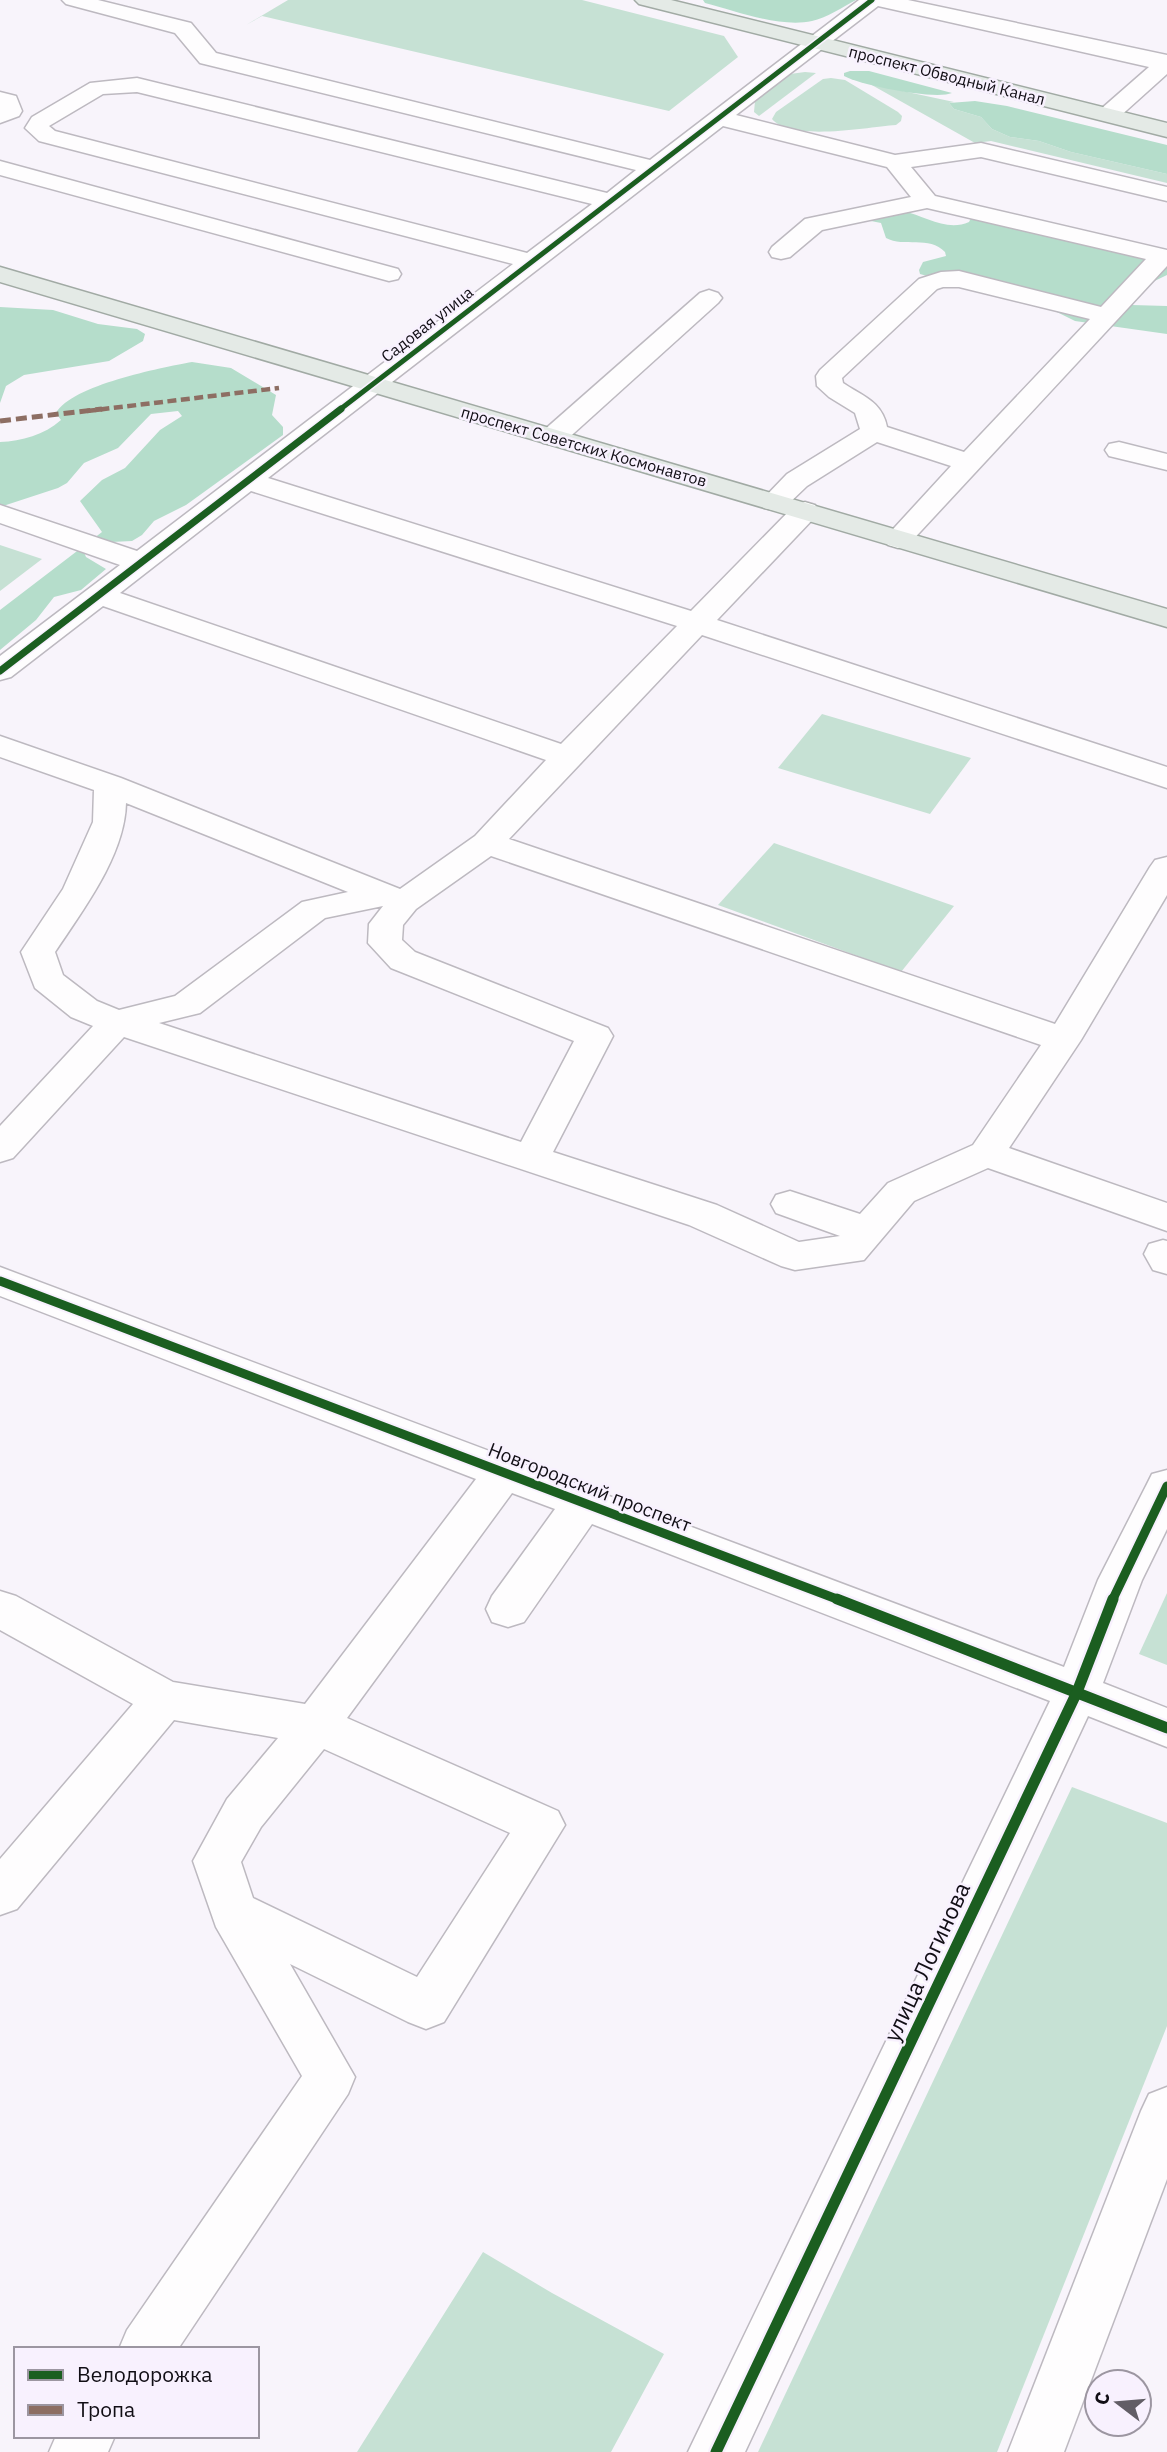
<svg xmlns="http://www.w3.org/2000/svg" width="1167" height="2452" font-family="'IBM Plex Sans',sans-serif">
<style>
.green{fill:#c6e1d4}
.forest{fill:#b5ddcb}
.lines{fill:none;stroke-linecap:round;stroke-linejoin:round}
.minor-casing{stroke:#bdb9c0;stroke-width:3}
.major-casing{stroke:#a1aaa4;stroke-width:3}
.minor{fill:#fefdfe;fill-rule:evenodd}
.major{fill:#e4eae6;fill-rule:evenodd}
.quiet-far1{stroke:#8d6e63;stroke-width:4.5;stroke-dasharray:9 4.5;stroke-linecap:butt}
.quiet{stroke:#8d6e63;stroke-width:5;stroke-dasharray:11 5;stroke-linecap:butt}
.cycleway-far3-casing{stroke:#f8f1fe;stroke-width:8}
.cycleway-far2-casing{stroke:#f8f1fe;stroke-width:10}
.cycleway-far1-casing{stroke:#f8f1fe;stroke-width:13}
.cycleway-casing{stroke:#f8f1fe;stroke-width:16}
.cycleway-far3{stroke:#1b5e20;stroke-width:5}
.cycleway-far2{stroke:#1b5e20;stroke-width:7}
.cycleway-far1{stroke:#1b5e20;stroke-width:9}
.cycleway{stroke:#1b5e20;stroke-width:11}
.labels{text-anchor:middle;stroke-width:5;stroke-linejoin:round;paint-order:stroke}
.far-street-label{font-size:16px;fill:#110e15;stroke:#f8f1fe}
.street-label{font-size:19px;fill:#110e15;stroke:#f8f1fe}
.near-street-label{font-size:23px;fill:#110e15;stroke:#f8f1fe}
</style>
<rect width="100%" height="100%" fill="#f8f4fb"/>
<g class="green">
<path d="M288,0H582L724,36L738,57L669,111L262,16L246,25Z"/>
<path d="M805,72L816,73L759,116L754,112L755,101L790,74Z"/>
<path d="M831,78L845,80L898,112L902,116L901,121L896,125C868,127 791,142 772,119L776,112L823,79Z"/>
<path d="M870,84L954,102L949,103L954,109L981,117L992,129L1010,137L1039,141L1071,152L1167,174V183L991,141L975,143Z"/>
<path d="M0,545L42,559L0,591Z"/>
<path d="M822,714L971,758L930,814L778,768Z"/>
<path d="M774,843L954,906L901,972L718,905Z"/>
<path d="M1167,1593V1665L1139,1654Z"/>
<path d="M1072,1787L1167,1823V2026L997,2452H758Z"/>
<path d="M483,2252L552,2293L664,2354L611,2452H357Z"/>
</g>
<g class="forest">
<path d="M703,0H856C843,7 826,18 812,21C780,28 736,11 705,3Z"/>
<path d="M850,71H869L952,93C935,100 863,86 844,76V73Z"/>
<path d="M975,101L1007,106L1167,145V174L1071,152L1039,141L1010,137L992,129L981,117L954,109L949,103Z"/>
<path d="M869,206C881,208 892,209 903,211C925,216 947,232 969,222L973,214L986,209L995,210L1167,252V275L1142,287L1131,301L1132,305L1167,306V334L1075,321L990,279L934,278L920,274L919,270L923,262L946,256L945,252C929,235 904,248 886,238L881,223L866,220L858,211L860,207Z"/>
<path d="M0,307L53,310L98,324L137,329L145,334L143,341L109,361L24,375L6,386L0,403Z"/>
<path d="M192,362L231,368L276,395L272,415L283,427V435L186,505L154,521L142,535L132,541L91,543L83,550L86,557L106,569L81,590L54,597L36,620L0,650V610L102,532L80,501L102,480L125,468L160,430L182,416L178,411L151,414L118,448L84,463L67,483L58,488L0,507V442C22,441 44,435 61,420L56,413C72,385 160,368 192,362Z"/>
</g>
<g class="lines">
<g class="minor-casing">
<g id="minor">
<path d="M62,0H98L191,23L216,53L650,160L859,0H908L1167,55V74L1117,119H1101L1098,114L1101,109L1149,67L878,6L736,115L895,155L981,143L1167,187V201L981,157L911,167L935,196L1167,250V266L908,545L898,548L888,545L884,539L951,466L877,442L807,486L784,508L774,510L764,508L760,502L787,474L860,429L855,413L829,397L817,386L816,376L820,370L919,279L941,272L959,271L1101,307L1146,259L927,208L822,230L790,257L781,259L772,257L769,252L772,247L805,219L911,197L887,167L723,126L268,478L691,611L795,505L805,502L815,505L819,511L815,517L717,620L1167,767V788L702,635L509,839L1055,1024L1150,867L1155,860L1167,857V895L1081,1040L1009,1148L1167,1203V1231L988,1168L914,1201L864,1260L795,1270L781,1266L689,1225L124,1037L13,1158L0,1162V1126L93,1026L71,1017L35,988L21,952L63,889L93,822L94,790L0,757V736L121,778L400,889L475,836L546,760L103,606L11,677L0,680V656L120,565L0,523V505L137,551L513,264L39,141L25,128L32,117L90,83L137,78L607,193L636,170L200,63L175,33L66,4ZM137,92L592,204L527,253L55,131L49,126L103,94ZM943,287H959L1090,319L964,452L887,427C882,401 862,396 843,383L842,378L937,289ZM251,491L677,626L561,744L120,593ZM126,803L348,892L302,902L175,996L119,1010L97,1001L63,975L55,952C83,910 125,855 126,803ZM491,856L1041,1045L973,1145L888,1183L860,1214L790,1191L776,1195L771,1204L776,1213L840,1236L799,1242L717,1205L553,1152L613,1036L608,1028L415,952L402,940L403,925L416,909ZM383,906L369,924L368,943L391,968L574,1041L521,1142L159,1023L200,1013L325,918Z"/>
<path d="M0,92L16,96L22,111L19,116L0,123Z"/>
<path d="M0,161L398,269L401,274L398,279L389,281L0,175Z"/>
<path d="M709,290L718,293L722,298L718,303L563,443L553,445L543,443L539,437L543,431L700,293Z"/>
<path d="M1119,442L1167,454V470L1109,456L1105,450L1109,444Z"/>
<path d="M1163,1240L1167,1241V1274L1153,1270L1144,1254L1149,1244Z"/>
<path d="M0,1267L1064,1667L1098,1580L1146,1486L1152,1474L1167,1470V1529L1142,1580L1103,1683L1167,1708V1747L1088,1716L745,2452H688L1050,1701L592,1524L524,1622L508,1627L492,1622L486,1609L492,1596L555,1509L512,1493L347,1718L558,1811L565,1825L444,2022L426,2029L408,2022L290,1964L355,2077L348,2094L178,2349H119L127,2330L302,2076L216,1927L193,1861L227,1799L278,1738L174,1720L17,1909L0,1915V1859L133,1704L0,1630V1591L16,1596L173,1682L305,1704L476,1479L0,1296ZM324,1749L510,1833L417,1977L253,1898L241,1862L261,1827Z"/>
<path d="M1167,2087V2179L1064,2452H1008L1141,2111L1149,2094Z"/>
<path d="M56,2436H115L108,2452H49Z"/>
</g>
</g>
<g class="major-casing">
<g id="major">
<path d="M635,0H671L1167,123V137L639,4Z"/>
<path d="M0,267L1167,609V627L0,282Z"/>
</g>
</g>
<use href="#minor" class="minor"/>
<use href="#major" class="major"/>
<path class="quiet-far1" d="M87,411L279,388"/>
<path class="quiet" d="M0,421L102,409"/>
<g class="cycleway-far3-casing">
<path id="cycleway-far3" d="M338,411L872,0"/>
</g>
<g class="cycleway-far2-casing">
<path id="cycleway-far2" d="M0,671L341,409"/>
</g>
<g class="cycleway-far1-casing">
<g id="cycleway-far1">
<path d="M0,1281L842,1601"/>
<path d="M1112,1601L1167,1486"/>
</g>
</g>
<g class="cycleway-casing">
<g id="cycleway">
<path d="M837,1599L1167,1728"/>
<path d="M716,2452L1077,1692L1113,1599"/>
</g>
</g>
<use href="#cycleway-far3" class="cycleway-far3"/>
<use href="#cycleway-far2" class="cycleway-far2"/>
<use href="#cycleway-far1" class="cycleway-far1"/>
<use href="#cycleway" class="cycleway"/>
</g>
<g class="labels">
<g class="far-street-label">
<text transform="translate(947 75) rotate(14)" y="6">проспект Обводный Канал</text>
<text transform="translate(427 324) rotate(-38)" y="6">Садовая улица</text>
<text transform="translate(584 446) rotate(16)" y="6">проспект Советских Космонавтов</text>
</g>
<g class="street-label">
<text transform="translate(590 1487) rotate(21)" y="7">Новгородский проспект</text>
</g>
<g class="near-street-label">
<text transform="translate(927 1962) rotate(-65)" y="8">улица Логинова</text>
</g>
</g>
<rect x="14" y="2347" width="245" height="91" fill="#f8f1fe" stroke="#9c96a1" stroke-width="2"/>
<rect x="28" y="2370" width="35" height="10" fill="#1b5e20" stroke="#9c96a1" stroke-width="2"/>
<text x="77" y="2382" font-size="21" fill="#110e15">Велодорожка</text>
<rect x="28" y="2405" width="35" height="10" fill="#8d6e63" stroke="#9c96a1" stroke-width="2"/>
<text x="77" y="2417" font-size="21" fill="#110e15">Тропа</text>
<g transform="translate(1118 2403) rotate(286)"><circle r="33" fill="#f8f1fe" stroke="#9c96a1" stroke-width="2"/>
<path d="M0-5L12 26L0 18L-12 26Z" fill="#625e66"/>
<text y="-10" font-size="19" font-weight="bold" text-anchor="middle" fill="#110e15">С</text>
</g>
</svg>
